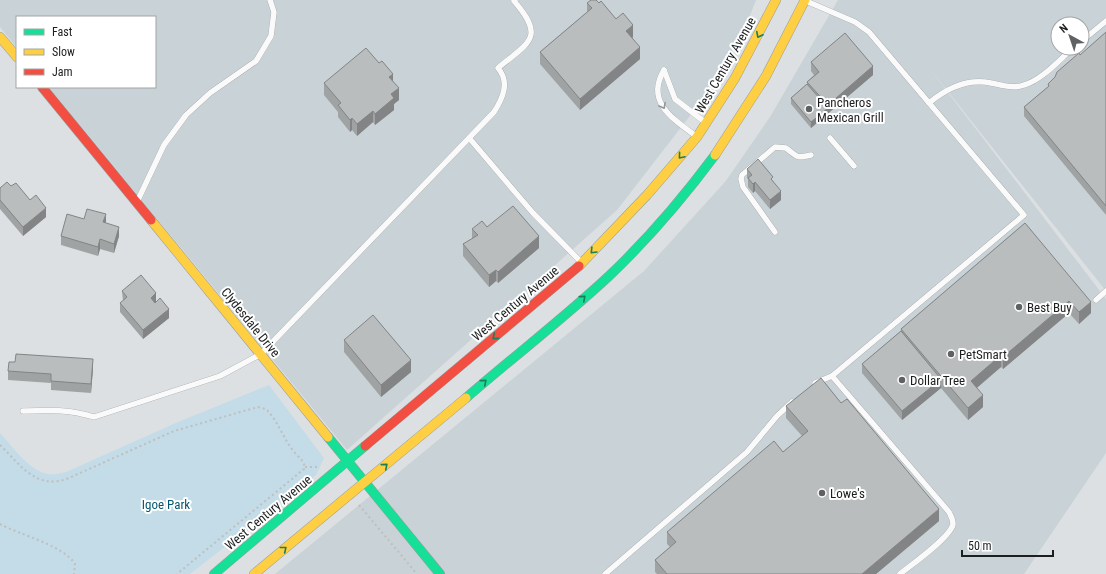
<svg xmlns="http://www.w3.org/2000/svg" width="1106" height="574" font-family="'Roboto Condensed',sans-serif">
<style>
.built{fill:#c9d2d6;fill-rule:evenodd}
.green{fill:#c3dce7}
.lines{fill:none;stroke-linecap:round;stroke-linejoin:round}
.lane-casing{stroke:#9a9d9e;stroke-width:6}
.fast-casing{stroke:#9a9d9e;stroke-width:10}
.slow-casing{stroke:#9a9d9e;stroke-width:10}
.jam-casing{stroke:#9a9d9e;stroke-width:10}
.path{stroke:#bebfbf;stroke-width:2;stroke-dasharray:2 3;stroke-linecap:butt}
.lane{stroke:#fafafb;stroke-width:5.5}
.fast{stroke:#16e098;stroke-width:9}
.slow{stroke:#ffcf43;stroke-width:9}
.jam{stroke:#f24e42;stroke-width:9}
.wall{fill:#a0a3a3}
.shaded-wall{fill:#828485}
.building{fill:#babdbe;stroke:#828485}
.oneway{stroke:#197f5c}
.oneway2{stroke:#969798}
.poi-dot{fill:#5f6263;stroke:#fff;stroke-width:1.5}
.labels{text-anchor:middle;stroke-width:4;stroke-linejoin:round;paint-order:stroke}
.street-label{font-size:13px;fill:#1c1e1f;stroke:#fff}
.poi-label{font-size:13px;fill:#1c1e1f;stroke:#fff;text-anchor:start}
.park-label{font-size:13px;fill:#045872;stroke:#fff}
</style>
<rect width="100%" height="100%" fill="#dce0e2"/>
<g class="built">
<path d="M0,0H756L747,23L710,90L617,210L347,450L49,87H155V17H17V48L0,27Z"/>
<path d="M838,0H1106V291L927,65L1106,299V453L1024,574H275L644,271L725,182L770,117ZM1058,24H1082V48H1058Z"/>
</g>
<path class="green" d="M269,385L324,458L316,475L190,574H0V433C12,446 25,465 41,472C49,476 59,474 66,472L178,422Z"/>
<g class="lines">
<g class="lane-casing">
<g id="lane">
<path d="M806,1L855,22L869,32L1024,215L832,376L815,383"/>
<path d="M1082,41L1106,21"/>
<path d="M664,70C645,102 673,119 696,136"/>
<path d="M664,70L675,99L706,123"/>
<path d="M929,103C947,88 967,78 991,83C1002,85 1013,89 1024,85C1042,80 1059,60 1073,48"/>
<path d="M830,138L854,166"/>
<path d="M470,139L533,213L582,263"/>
<path d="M137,202L164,145L186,115L210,93L256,61L271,36L274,12L270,0"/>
<path d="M775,232L743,187L741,179L742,175L775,147L786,148C797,156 795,159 811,155"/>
<path d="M1096,300L1106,291"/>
<path d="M832,376L949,512C951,516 953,519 953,524C951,537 911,565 900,574"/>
<path d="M23,411C49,410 69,409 94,417L220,376L261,354L494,112C503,98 510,82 498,68C529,42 546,38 514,1L515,0"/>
<path d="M605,574L747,452L777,416L792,402"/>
</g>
</g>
<g class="fast-casing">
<g id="fast">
<path d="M466,398C513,357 563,319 609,276C648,239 683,198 715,155"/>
<path d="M328,437L440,574"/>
<path d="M214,574L365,446"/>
</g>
</g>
<g class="slow-casing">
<g id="slow">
<path d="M0,37L17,57"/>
<path d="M715,155L766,76L805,0"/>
<path d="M151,220L328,437"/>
<path d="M579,266L647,195L697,137L735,78L776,0"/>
<path d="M254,574L466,398"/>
</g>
</g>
<g class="jam-casing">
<g id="jam">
<path d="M42,87L151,220"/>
<path d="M365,446L579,266"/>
</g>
</g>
<g class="path">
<path d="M0,445C21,465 36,491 69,478L174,431L258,407L266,409C279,422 284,441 296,454C300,459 306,462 304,469L177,574"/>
<path d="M305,467H318"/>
<path d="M359,505L417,574"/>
<path d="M0,524C20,535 63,545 75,564L74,574"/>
</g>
<use href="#lane" class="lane"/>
<use href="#fast" class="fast"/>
<use href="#slow" class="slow"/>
<use href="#jam" class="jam"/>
</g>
<g class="wall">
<path d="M587,3H599L616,19L633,37L632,38L640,59L580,110L540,64V52L587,12Z"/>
<path d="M1106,32V215L1024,116V107L1048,87V84Z"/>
<path d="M811,62L873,75L811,128L791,104V98L807,84V82L814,75L811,71Z"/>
<path d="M393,81L399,100L394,104V110L375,125L373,122L357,136L352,130L350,132L338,117V112L324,95V83Z"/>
<path d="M747,169L773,181L781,200L770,209L755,191L753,193L748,187V179L747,178Z"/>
<path d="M11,186L30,200L46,217L23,236L0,209V188Z"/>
<path d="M84,219L106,223L119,236L114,253L100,249L98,256L61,245V236Z"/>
<path d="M1025,223L1091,313L1079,324L1069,313L1003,369L1001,367L976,388L983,407L968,420L941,388L902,420L862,373V364L901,331V329Z"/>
<path d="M487,227L539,248L498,283L496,281L489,287L463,256V244L472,239V229Z"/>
<path d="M122,291L156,301L169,318L143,339L120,312V303L123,301Z"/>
<path d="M344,340L411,372L381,397L344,352Z"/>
<path d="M93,368L91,393L51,390V383L8,380V371Z"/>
<path d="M786,406L939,521L876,574H657L655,572V560L670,547L667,544V532L783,452L802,436L786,418Z"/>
</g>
<g class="shaded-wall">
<path d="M633,25V37L626,43V31Z"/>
<path d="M640,47V59L580,110V99Z"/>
<path d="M873,66V75L811,128V122L828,108V105Z"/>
<path d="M393,74V86L389,77Z"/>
<path d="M399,88V100L394,104V110L375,125V114L391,94Z"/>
<path d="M373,111V122L357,136V124Z"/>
<path d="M352,118V130L350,132V120Z"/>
<path d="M755,182V191L753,193V184Z"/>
<path d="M781,191V200L770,209V200Z"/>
<path d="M46,208V217L23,236V227Z"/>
<path d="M106,214V223L103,222Z"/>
<path d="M119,227V236L114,253V244Z"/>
<path d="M539,236V248L498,283V272Z"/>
<path d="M100,239V249L98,256V247Z"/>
<path d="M496,270V281L489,287V275Z"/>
<path d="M156,293V302L151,307V298Z"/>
<path d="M1069,301V313L1003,369V357Z"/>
<path d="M1091,302V313L1079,324V312Z"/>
<path d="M169,309V318L143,339V330Z"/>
<path d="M1001,355V367L971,393V381Z"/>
<path d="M93,359V368L91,393V384Z"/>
<path d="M411,360V372L381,397V385Z"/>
<path d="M941,379V388L902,420V411Z"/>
<path d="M983,395V407L968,420V408Z"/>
<path d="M939,509V521L876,574H862Z"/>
</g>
<g class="building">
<path d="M591,0H596L599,3L601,1L616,19L623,13L633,25L626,31L640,47L580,99L540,52L592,8L587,3Z"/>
<path d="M1106,32V206L1024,107L1049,86L1048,84L1055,77L1057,72L1079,53L1080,55Z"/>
<path d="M845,33L873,66L828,105L807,82L819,72L811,62Z"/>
<path d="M366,48L379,63L382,61L393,74L389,77L399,88L391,94L394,98L375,114L373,111L357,124L352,118L350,120L338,105L341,103L324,83Z"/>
<path d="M807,84L828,108L811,122L791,98Z"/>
<path d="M758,159L773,177L771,179L781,191L770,200L755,182L753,184L748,178L752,175L747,169Z"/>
<path d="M7,182L11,186L16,183L30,200L36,195L46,208L23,227L0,200V188Z"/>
<path d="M513,206L539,236L498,272L496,270L489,275L463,244L478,235L472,229L482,221L487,227Z"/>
<path d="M87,209L106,214L103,222L119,227L114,244L100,239L98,247L61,236L67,214L84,219Z"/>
<path d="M1025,223L1091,302L1079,312L1069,301L1003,357L1001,355L971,381L983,395L968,408L901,329Z"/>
<path d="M141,275L156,293L151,298L155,303L160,298L169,309L143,330L120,303L127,297L122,291Z"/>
<path d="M373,315L411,360L381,385L344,340Z"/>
<path d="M901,331L941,379L902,411L862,364Z"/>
<path d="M16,354L93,359L91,384L51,381V374L8,371L9,362H15Z"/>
<path d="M821,378L841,403L847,399L939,509L862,574H667L655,560L676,542L667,532L774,441L783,452L808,431L786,406Z"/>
</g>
<defs><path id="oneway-chevron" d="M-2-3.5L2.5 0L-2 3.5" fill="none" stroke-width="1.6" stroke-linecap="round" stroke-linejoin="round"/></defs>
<g class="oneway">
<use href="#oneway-chevron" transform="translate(759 35) rotate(117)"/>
<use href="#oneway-chevron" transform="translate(681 156) rotate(130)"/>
<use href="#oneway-chevron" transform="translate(593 251) rotate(134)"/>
<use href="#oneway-chevron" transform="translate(583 298) rotate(-40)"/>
<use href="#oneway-chevron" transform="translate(495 337) rotate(140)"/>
<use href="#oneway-chevron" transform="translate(484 382) rotate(-40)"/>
<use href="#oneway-chevron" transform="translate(385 466) rotate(-40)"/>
<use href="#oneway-chevron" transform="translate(284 549) rotate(-39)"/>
</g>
<use class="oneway2" href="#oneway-chevron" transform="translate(663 106) rotate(61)"/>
<g class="poi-dot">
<circle cx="809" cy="109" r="4"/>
<circle cx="1019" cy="307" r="4"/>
<circle cx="951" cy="354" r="4"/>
<circle cx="902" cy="380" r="4"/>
<circle cx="822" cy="493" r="4"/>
</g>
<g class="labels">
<g class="street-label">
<text transform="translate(725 65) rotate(-60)" y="5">West Century Avenue</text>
<text transform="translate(515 303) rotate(-40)" y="5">West Century Avenue</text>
<text transform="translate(251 322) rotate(51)" y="5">Clydesdale Drive</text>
<text transform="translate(268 512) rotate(-40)" y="5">West Century Avenue</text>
</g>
<g class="poi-label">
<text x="817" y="107">Pancheros<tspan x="817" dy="15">Mexican Grill</tspan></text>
<text x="1027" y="312">Best Buy</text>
<text x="959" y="359">PetSmart</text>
<text x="910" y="385">Dollar Tree</text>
<text x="830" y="498">Lowe's</text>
</g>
<g class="park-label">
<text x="166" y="509">Igoe Park</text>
</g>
</g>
<rect x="16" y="16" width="140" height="72" fill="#ffffff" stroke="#a4a5a5"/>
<rect x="24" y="29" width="20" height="6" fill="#16e098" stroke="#a4a5a5"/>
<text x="52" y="36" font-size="12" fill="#1c1e1f">Fast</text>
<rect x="24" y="49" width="20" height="6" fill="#ffcf43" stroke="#a4a5a5"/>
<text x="52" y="56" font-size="12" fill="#1c1e1f">Slow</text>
<rect x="24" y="69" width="20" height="6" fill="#f24e42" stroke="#a4a5a5"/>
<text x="52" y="76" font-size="12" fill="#1c1e1f">Jam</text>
<g transform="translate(1070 36) rotate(320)"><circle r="19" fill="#ffffff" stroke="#a4a5a5"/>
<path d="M0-3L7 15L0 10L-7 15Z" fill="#5f6263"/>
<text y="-6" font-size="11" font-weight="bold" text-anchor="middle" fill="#1c1e1f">N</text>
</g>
<path d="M962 550v6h91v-6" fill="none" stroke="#1c1e1f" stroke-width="2"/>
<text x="968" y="550" font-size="12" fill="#1c1e1f" stroke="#ffffff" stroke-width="3" paint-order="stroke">50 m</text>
</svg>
